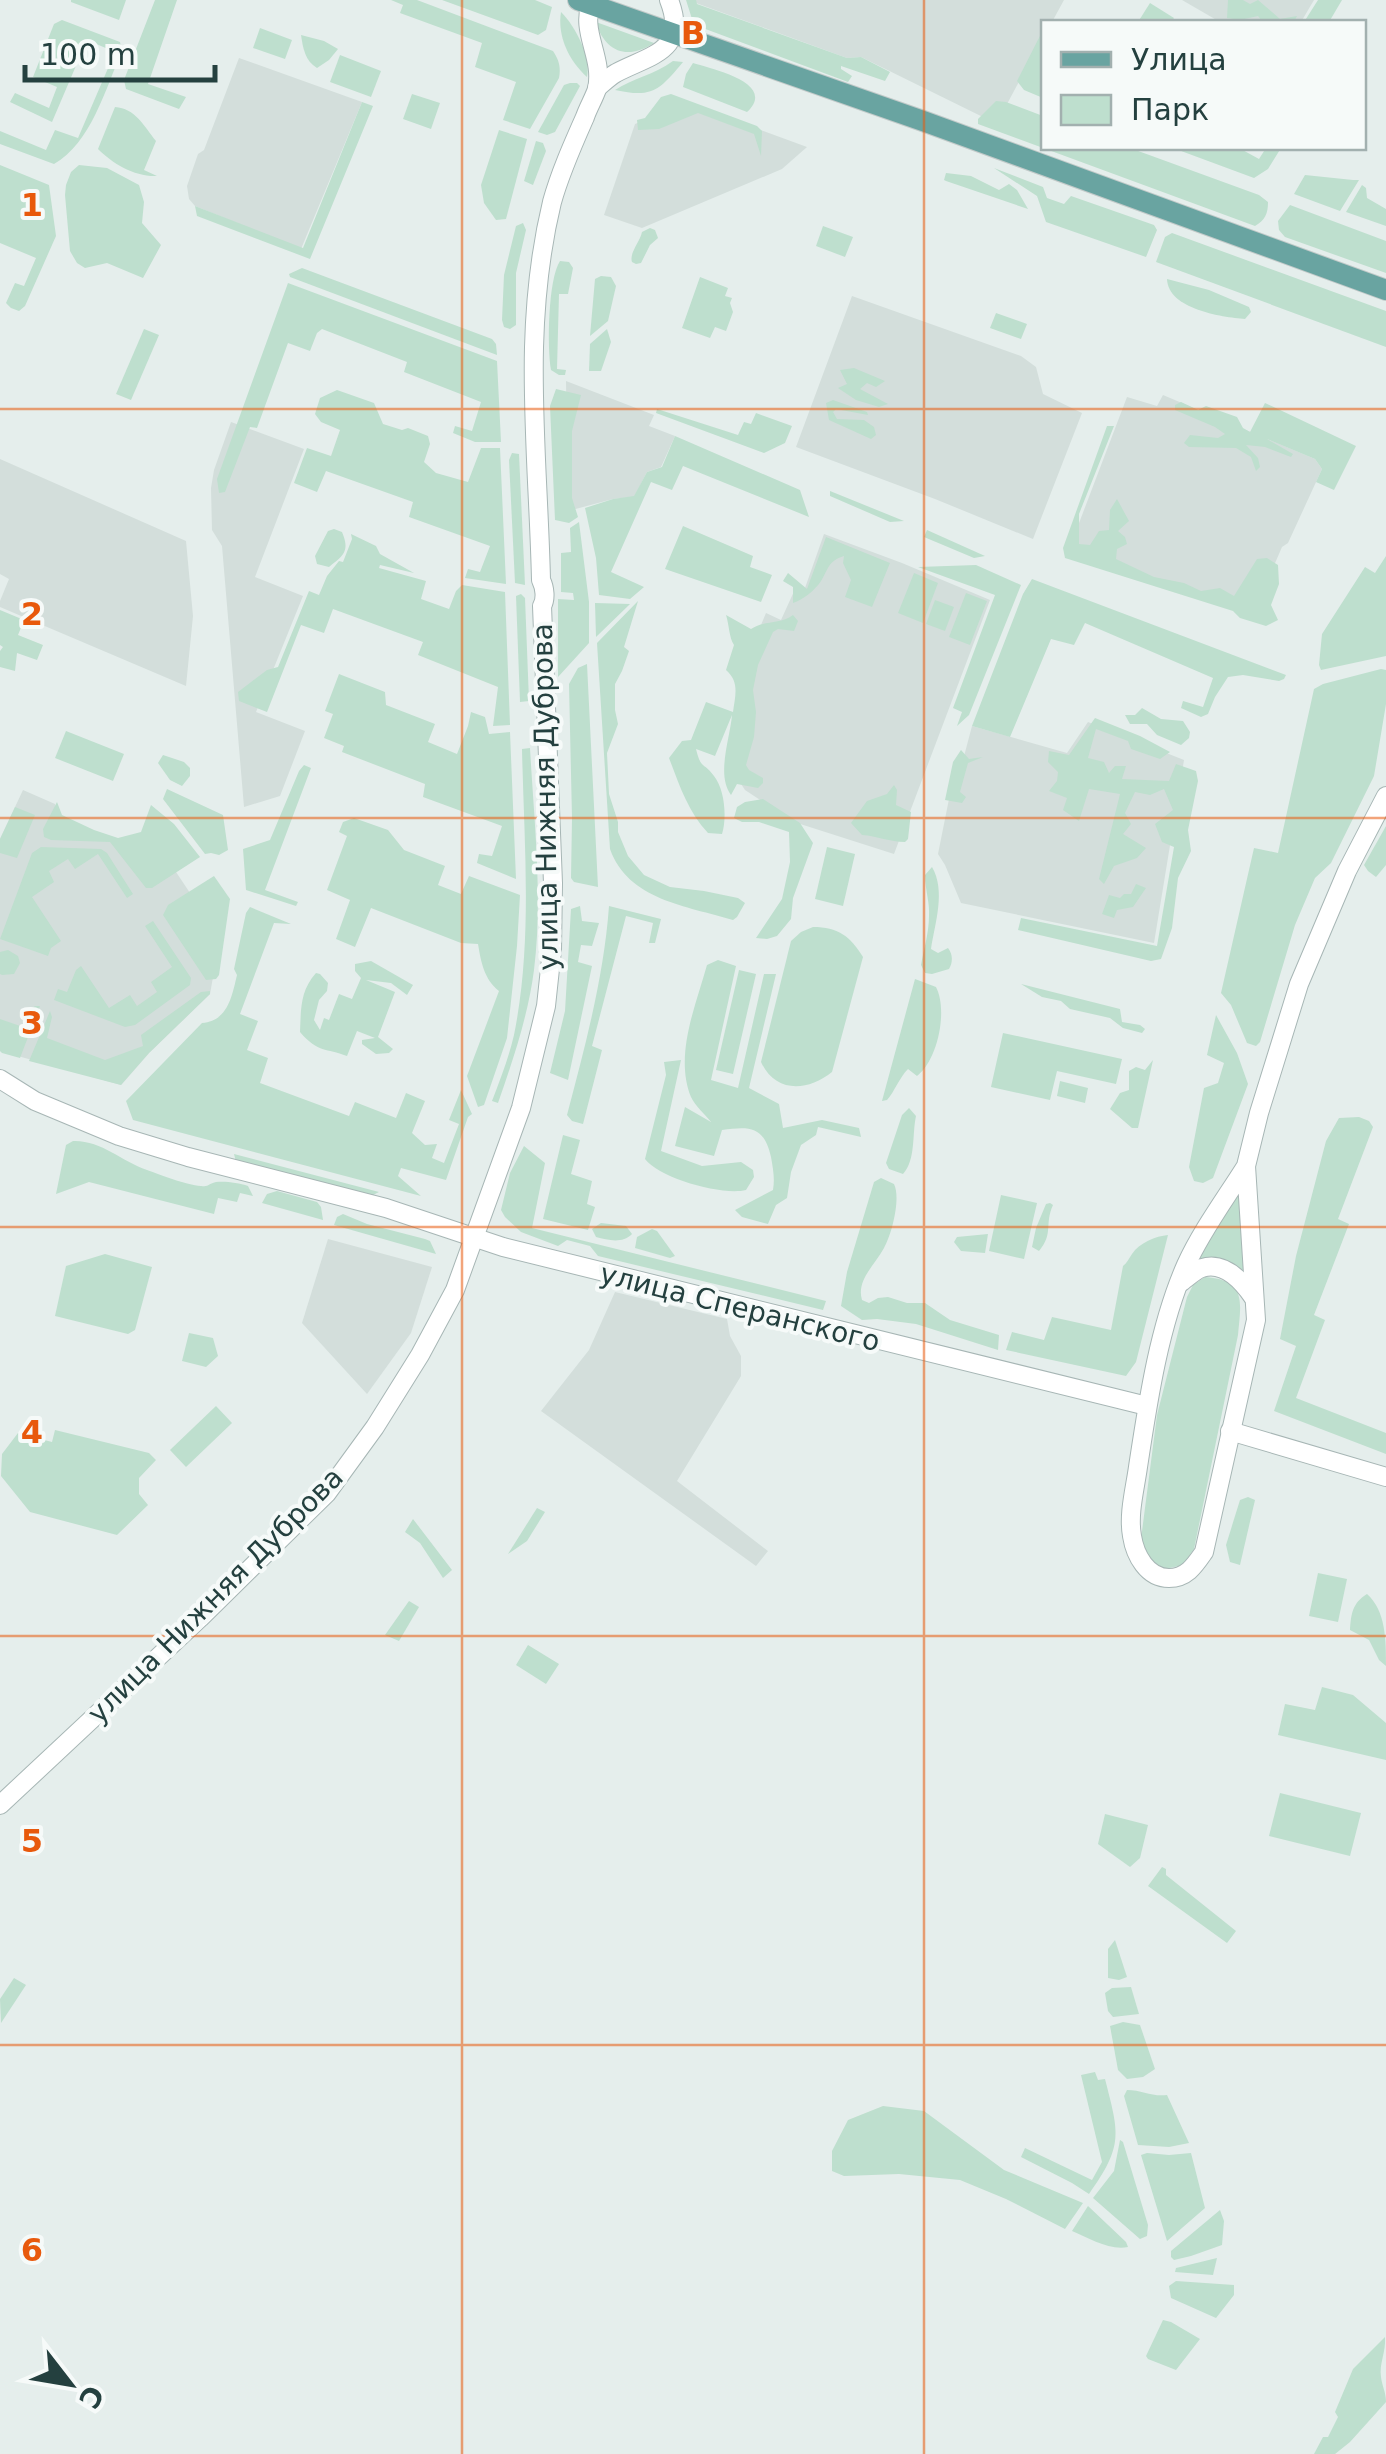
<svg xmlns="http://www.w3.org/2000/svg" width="1386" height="2454" font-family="'DejaVu Sans',sans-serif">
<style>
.built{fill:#d3dedb}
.green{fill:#bedfce}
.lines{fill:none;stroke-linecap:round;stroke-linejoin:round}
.minor-casing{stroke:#a7b6b5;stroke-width:20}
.major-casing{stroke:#c2cac9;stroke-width:22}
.minor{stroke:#fff;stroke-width:18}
.major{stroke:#69a4a1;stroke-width:20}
.grid{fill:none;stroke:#e8590c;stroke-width:2.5;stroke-opacity:0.55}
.labels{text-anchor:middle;stroke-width:8;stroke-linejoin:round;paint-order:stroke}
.street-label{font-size:28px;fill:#24403f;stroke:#f6faf9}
.grid-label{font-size:32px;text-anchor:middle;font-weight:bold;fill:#e8590c;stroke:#f6faf9;stroke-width:8;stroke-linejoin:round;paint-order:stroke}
</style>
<rect width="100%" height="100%" fill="#e5eeec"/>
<g class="built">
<path d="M696,0H1064L1052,22H1044L1043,37L999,119L991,121L861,57L847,58L696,3Z"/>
<path d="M1182,0H1314L1301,22H1220Z"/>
<path d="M239,58L362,102L301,249L195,206L189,199L187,186L198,154L204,150Z"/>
<path d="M687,103L807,147L782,169L642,228L604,215L635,124Z"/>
<path d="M852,296L1021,356L1036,367L1043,394L1082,413L1033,539L935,499L796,447Z"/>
<path d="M566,381L654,415L649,426L675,436L661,467L647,472L634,497L613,499L568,511Z"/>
<path d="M1163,395L1315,459L1322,469L1288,543L1282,547L1253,614L1068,552L1127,397L1157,406Z"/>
<path d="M231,422L304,449L255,577L303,596L256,712L305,731L280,796L244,807L222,546L212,530L211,488L214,470Z"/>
<path d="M0,459L186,541L193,616L186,686L0,607V601L9,579L0,574Z"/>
<path d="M824,534L902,563L990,600L894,854L794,822L745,790L732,770L741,673L766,613L781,620L796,587L805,588Z"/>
<path d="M1088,722L1184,760L1154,943L961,903L945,865L938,854L949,799L953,798L972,726L1067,753Z"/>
<path d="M23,790L55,804L56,820L168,860L220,938L210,994L149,1053L121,1085L0,1051V839Z"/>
<path d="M328,1239L432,1267L411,1333L367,1394L302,1323Z"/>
<path d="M615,1292L727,1319L730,1336L741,1356V1376L677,1481L768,1551L756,1566L541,1411L589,1350Z"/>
</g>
<g class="green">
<path d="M71,0H126L119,20L71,2Z"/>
<path d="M155,0H177L148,84L186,97L179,109L126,89L124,80Z"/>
<path d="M391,0H417L553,51C559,60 561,67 559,78L530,129L503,120L516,82L475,67L482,43L400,13L403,5Z"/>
<path d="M442,0H535L552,7L546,30L538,35Z"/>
<path d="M686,0H696L697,4L847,58L861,57L890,72L885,81L841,66V69L852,76L848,82L700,27L692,19Z"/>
<path d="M1228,0H1243L1250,4L1258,0L1280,19L1297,16L1294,22H1250L1262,21L1258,16L1240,20L1227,18Z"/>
<path d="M1318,0H1342L1329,22H1304Z"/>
<path d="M1150,3L1174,18L1171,22H1138Z"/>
<path d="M561,12C576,27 591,57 587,77C569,61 557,36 561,12Z"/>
<path d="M62,20L120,42L122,51C105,90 91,143 54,164L0,144V131L46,150L55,130L78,138L115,52L87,40L52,122L10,102L15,93L49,108L57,87L33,77L54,24Z"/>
<path d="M596,22L654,43C628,60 605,53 596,22Z"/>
<path d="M260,28L292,40L285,59L253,48Z"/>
<path d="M1043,30V98L1024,90L1017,81Z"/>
<path d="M301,35L324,41L338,49L329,60L317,68C305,61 303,48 301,35Z"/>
<path d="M340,55L381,71L371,97L330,82Z"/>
<path d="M673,61L683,62C659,91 652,98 615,90C633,78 654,75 673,61Z"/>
<path d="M693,63C712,69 778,83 747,112L683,87L686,74Z"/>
<path d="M570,83H577L580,86L555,132L547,135L538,132L564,85Z"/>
<path d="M412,94L440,103L431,129L403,119Z"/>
<path d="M671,94L757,126L762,131L761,156L754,134L698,113L659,129L638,130L637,120L645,118L661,97Z"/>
<path d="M996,101L1006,102L1043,116L1044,148H1130L1259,195L1268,202C1268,214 1265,220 1255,226L978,124V119Z"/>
<path d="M362,102L373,106L310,259L197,216L195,206L303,248Z"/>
<path d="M115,107C135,108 144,126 156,141L144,170L157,176C135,177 113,164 98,149Z"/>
<path d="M499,130L527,139L506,219L496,220L484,203L481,185Z"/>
<path d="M536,141L543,143L546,151L533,185L524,181Z"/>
<path d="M1173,148H1239L1259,159L1266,148H1281L1268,169L1254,178Z"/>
<path d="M0,165L49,185L56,236L25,306L19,311L11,308L6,303L15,283L24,286L36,258L0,243Z"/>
<path d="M79,165L107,168L139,185L144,202L142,223L161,245L143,278L107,263L85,268L77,263L70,251L65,195L66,185L71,172Z"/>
<path d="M994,168L1043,187L1047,198L1064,204L1071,196L1154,225L1157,230L1146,257L1046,222L1037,196Z"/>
<path d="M946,173L971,176L999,190L1009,184L1017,190L1028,209L946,181L944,180Z"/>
<path d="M1305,175L1353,180H1359L1340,211L1294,194Z"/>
<path d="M1362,185L1366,188L1367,198L1386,209V226L1346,212Z"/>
<path d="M1290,205L1386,241V273L1285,237L1279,230L1278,221Z"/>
<path d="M523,223L526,230L516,273V325L510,329L504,327L502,320L504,275L516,226Z"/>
<path d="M823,226L853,237L845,257L816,246Z"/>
<path d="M650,228L655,230L658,238L650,245L641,263L636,264L632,262C629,253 640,242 642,232Z"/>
<path d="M1172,233L1386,311V347L1156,262L1165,237Z"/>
<path d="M560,261L569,262L573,268L568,294H559L557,369L566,370L565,375H559L551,370C547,347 548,279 560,261Z"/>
<path d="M302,268L492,339L496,344L497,355L290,277L289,274Z"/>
<path d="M601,276L611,277L616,286L608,321L590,336L595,279Z"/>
<path d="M700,277L728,288L725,296L732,298L730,303L733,312L726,331L715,327L710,338L682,328Z"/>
<path d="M1167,279L1209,290L1249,307L1251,312L1245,319C1221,317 1168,309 1167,279Z"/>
<path d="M288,283L497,361L501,442H475L453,433L455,426L472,431L481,402L404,372L407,362L322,329L317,333L310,351L288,343L257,428L250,427L225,492L219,493L217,479Z"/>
<path d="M996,313L1027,324L1021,339L990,328Z"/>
<path d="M144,329L159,335L131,400L116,394Z"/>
<path d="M607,329L611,342L601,371H589L590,344Z"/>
<path d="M854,368L885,381L876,387L867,383L860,389L888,404L879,407L856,400L838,388L847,384L840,370Z"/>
<path d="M556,389L581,395L572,431V498L578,517L569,523L555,520L550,406Z"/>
<path d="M337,390L374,403L383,424L402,430L408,428L428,436L430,444L424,462L436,473L468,482L481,448H500L506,584L465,578L468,569L480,572L490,546L409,517L413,502L326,471L317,492L294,483L307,448L331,456L340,430L321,422L315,414L320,398Z"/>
<path d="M833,400L867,412L868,415L836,409L833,412L837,419L864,420L874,427L876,435L871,439L829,420L826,403Z"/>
<path d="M1181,402L1198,410L1206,406L1237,417L1243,428L1250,432L1265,403L1356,446L1334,490L1316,482L1322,469L1315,459L1267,439L1293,454L1291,457L1265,447L1246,445L1258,458L1260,467L1256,471L1251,457L1236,448L1189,447L1184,443L1190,435L1218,438L1225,434L1215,427L1175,410V405Z"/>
<path d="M657,409L738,435L744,422L751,424L756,413L792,426L785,443L764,453L656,413Z"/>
<path d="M1107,426H1114L1079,514V544L1090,545L1099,531L1109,530L1110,510L1117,499L1129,521L1118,531L1125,537L1127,544L1117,549L1116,559L1154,577L1184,583L1201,591L1220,588L1234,596L1257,559L1267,558L1278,565L1279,584L1271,605L1278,620L1266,626L1240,618L1233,611L1065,558L1063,548Z"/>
<path d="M675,436L800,490L809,517L683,466L672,490L651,482L611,572L644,587L630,599L599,595L596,558L585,508L613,499L634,496L647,472L662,467Z"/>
<path d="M512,453L519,454L525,585L515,583L509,460Z"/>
<path d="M830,491L904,521L890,522L830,496Z"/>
<path d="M579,522L589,602V643L558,677V599L574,600L573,593L561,592V553L571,552L570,528Z"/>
<path d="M683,526L753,556L750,567L772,575L761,602L665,569Z"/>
<path d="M334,529L342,532C350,551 344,555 329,567L317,564L315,556L328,531Z"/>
<path d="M927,530L985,556L974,558L924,537Z"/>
<path d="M351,534L376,546L380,554L414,573L380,565L379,568L426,581L421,599L449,609L456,591L462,585L505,592L510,725L493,726L498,687L418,655L423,642L333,609L324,633L301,625L267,712L239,701L238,692L267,670L278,667L309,591L319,595L327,576L339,561L343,562L352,539Z"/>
<path d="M826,537L890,563L872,607L845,597L851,580L843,563L844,556C828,561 829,568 821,581C815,590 803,600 793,603V587L783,581L788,573L807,589Z"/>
<path d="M1386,556V656L1321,670L1319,665L1322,634L1365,567L1375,573Z"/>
<path d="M976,565L1021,585L969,715L957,726L962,712L953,708L995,595L918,567Z"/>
<path d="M914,573L938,583L923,623L898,613Z"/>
<path d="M1032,579L1286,675L1284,679L1279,681L1243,675L1228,677L1215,697L1208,714L1201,717L1181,708L1183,701L1203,707L1213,678L1085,623L1074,645L1051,639L1010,737L972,726L1023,594Z"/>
<path d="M966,593L987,601L970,645L949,637Z"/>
<path d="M521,594L525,598L529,701L520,702L516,596Z"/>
<path d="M935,600L954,607L945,631L926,624Z"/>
<path d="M638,601L624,647L629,651L622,671L615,684V710L618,724L607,753L609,794L618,822V832L628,856L644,875L670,887L704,891L738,898L745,903L737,917L733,920C687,906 628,900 610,849L597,643Z"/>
<path d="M595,603L630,604L596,637Z"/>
<path d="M0,610L24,620L18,635L43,645L37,660L17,653L15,671L0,667V651L3,647L0,645Z"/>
<path d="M726,615L751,629C764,620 779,625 793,615L798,621L794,631L778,629L773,632L758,665L753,690L756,712L754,737L746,765L749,770L763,778V783L758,788L737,784L731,795C716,775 730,739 732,715L715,756L696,749C701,770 704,762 714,776C725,790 727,818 722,834L708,833C688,812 679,784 669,758L682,741L691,740L706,702L733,712C735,696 740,682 726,670L734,645C729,638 729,624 726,615Z"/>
<path d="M587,664L598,887L574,882L571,878L572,818L569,684L578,668Z"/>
<path d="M1381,669L1386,670V704L1374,776L1331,863L1315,878L1295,925L1260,1042L1256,1046L1247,1043L1231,1005L1221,993L1254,848L1278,853L1314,689L1323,684Z"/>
<path d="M339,674L385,692L386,705L435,724L428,742L457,754L468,726L471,712L485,717L489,734L510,732L516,879L477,863L479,854L492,856L502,826L423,797L425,784L342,752L344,746L324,738L333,714L325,711Z"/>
<path d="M1142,708L1161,719L1183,721L1190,732L1189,738L1181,745L1157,735L1147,724H1130L1125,715H1135Z"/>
<path d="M1095,718L1140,736L1170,752L1160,759L1131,749L1128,741L1096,729L1088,758L1104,762L1109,773L1115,766H1126L1122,779L1169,781L1176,764L1196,771L1198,781L1188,830L1191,851L1178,878L1172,928L1161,959L1151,961L1018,930L1021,918L1157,946L1174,847L1162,842L1155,824L1173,810L1164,789L1150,795L1135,792L1125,813L1131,824L1123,834L1146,848L1137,858L1114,866L1104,884L1099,879L1120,794L1089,789L1079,821L1063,810L1067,798L1049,791L1057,781L1058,772L1048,762L1049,751L1069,755Z"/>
<path d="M66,731L124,754L113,781L55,758Z"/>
<path d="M530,748C534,821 543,897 534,970C528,1016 513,1060 498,1103L492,1101C500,1080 509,1057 514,1035C533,941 524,844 522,749Z"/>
<path d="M961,750L969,759L983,757L968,763L960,792L966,797L962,803L945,800L953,762Z"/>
<path d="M163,755L184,762L190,768V776L182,786L170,780L158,763Z"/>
<path d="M304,765L311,768L265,890L298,902L296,906L246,890L243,849L270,840L299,771Z"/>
<path d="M894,785L897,790L896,805L911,812L908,839L905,842C890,842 877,836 862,835L851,823L867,801L887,794Z"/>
<path d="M167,789L223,815L228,850L219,855L211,853L205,854L163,799Z"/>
<path d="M763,799L800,823L813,843L793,898L791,919L777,936L767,939L756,938L782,899L790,862L789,832L759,822H742L734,818L737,807L745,802Z"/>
<path d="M57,802L62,815L94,830L118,838L141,832L151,805L174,824L200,857L152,888H146L110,842L51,840L44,837L43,829Z"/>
<path d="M15,807L35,815L17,858L0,853V839Z"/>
<path d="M354,818L388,830L404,850L445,866L438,885L461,894L469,876L520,895L517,946L507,1038L484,1105L478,1107L467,1076L499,991C484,979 481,962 478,944L461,943L371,908L355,947L336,939L350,900L327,890L347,836L339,832L343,822Z"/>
<path d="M1386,826V865L1376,877L1368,871L1364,865Z"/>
<path d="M41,847L101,849L107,853L133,894L127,898L98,854L75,869L68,859L49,871L54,882L32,897L61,941L51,948L48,956L0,939L32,853Z"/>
<path d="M827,847L855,854L843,906L815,899Z"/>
<path d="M932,867C946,891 935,923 931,949L938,953L948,948C953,954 953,963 949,969L932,974L925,973L921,965C924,949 929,932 929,916C930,903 925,889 925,875Z"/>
<path d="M214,876L230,899L219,975L216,979L206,980L163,915L168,905Z"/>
<path d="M1136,884L1146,888L1133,907L1117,910L1114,918L1102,914L1109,895L1120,898L1124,894H1131Z"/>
<path d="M580,906L582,921L599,923L592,946L581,945L578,962L592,966L568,1080L550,1073L565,1011L571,909Z"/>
<path d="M609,906L661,919L655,943H649L653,923L626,916L592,1046L602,1050L583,1124L572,1121L567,1115C585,1047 604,976 609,906Z"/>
<path d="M250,907L291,924L274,923L240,1014L258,1021L247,1050L268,1058L260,1083L349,1116L355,1102L396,1118L406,1093L425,1101L412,1133L425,1145L437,1144L432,1158L444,1163L459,1124L449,1120L461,1090L472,1114L468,1117L446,1180L401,1168L398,1176L421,1196L133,1120L126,1101L202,1023C228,1021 232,996 237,975L234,969L246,913Z"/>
<path d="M153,921L191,978L190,985L135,1025L125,1027L54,1000L58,989L67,992L76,970L81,966L109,1008L130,995L137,1006L157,992L151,982L172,967L145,926Z"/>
<path d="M813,927C838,927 850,936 863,957L832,1072C807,1092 775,1093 761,1062L791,941L801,932Z"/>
<path d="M8,950L18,956L20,963L14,974L2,975L0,974V952Z"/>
<path d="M718,960L736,966L711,1080L738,1088L764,974H776L749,1088L779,1104L783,1128L822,1120L859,1128L861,1137L818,1127L816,1135L801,1145L791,1172L787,1198L776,1205L768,1224L742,1217L735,1210L773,1190C775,1178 773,1169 771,1157C764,1126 750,1126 722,1130L714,1156L675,1146L685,1107L711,1122C705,1114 695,1106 691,1097C674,1055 696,1005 707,965Z"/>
<path d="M371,961L413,985L407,995L391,983L366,980L395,992L378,1037L393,1049L389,1053L376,1054L362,1044V1040L375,1038L357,1031L347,1056C326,1048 318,1053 300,1032C301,1009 300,991 316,973L320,974L328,983L327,991L319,1000L314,1020L320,1030L324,1018L329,1020L339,994L352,999L361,978L355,971V964Z"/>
<path d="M739,970L756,974L733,1074L716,1070Z"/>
<path d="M915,979L936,987C948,1010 938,1060 917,1076L908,1069C899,1078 895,1091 887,1100L882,1101Z"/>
<path d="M1021,984L1120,1009L1122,1022L1140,1025L1145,1029L1142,1033L1123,1028L1110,1018L1070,1009L1061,1001L1042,997Z"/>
<path d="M210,991V994L149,1053L121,1085L29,1061L50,1011L52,1017L47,1038L105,1060L143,1046L141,1035L201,992Z"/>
<path d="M35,1006H40L20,1058L2,1053L0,1051V1019L23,1027L30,1010Z"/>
<path d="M1216,1015L1237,1053L1248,1084L1213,1178L1203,1183L1194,1181L1189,1167L1204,1088L1218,1083L1224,1063L1207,1055Z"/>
<path d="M1003,1033L1122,1059L1116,1084L1057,1071L1050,1100L991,1087Z"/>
<path d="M681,1060L661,1151L702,1166L741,1162L753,1170L754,1177L746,1190C722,1196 659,1178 645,1159L666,1075L664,1062Z"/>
<path d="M1153,1060L1138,1128H1132L1110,1109L1120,1093L1129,1090V1071L1136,1067L1145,1070Z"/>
<path d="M1060,1081L1088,1088L1085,1103L1057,1096Z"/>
<path d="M909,1108L916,1116C912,1134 916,1160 903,1174L889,1169L886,1163L902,1115Z"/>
<path d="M1359,1117L1369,1121L1373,1127L1338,1219L1349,1224L1314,1315L1325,1320L1296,1398L1386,1433V1454L1274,1411L1296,1346L1280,1339L1296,1256L1326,1141L1339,1118Z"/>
<path d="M563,1135L580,1140L571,1174L592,1181L587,1204L595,1207L588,1230L543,1219Z"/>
<path d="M73,1141C101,1140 121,1161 147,1170C161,1175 186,1185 201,1186C210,1187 207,1184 216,1182C226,1181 239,1183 248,1186L253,1196L240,1193L237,1202L218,1198L214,1214L89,1182L56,1194L66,1145Z"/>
<path d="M524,1146L545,1163L532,1228L826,1301L823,1310L598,1256L590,1246L567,1240L558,1246L521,1232L505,1217L501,1210L510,1173Z"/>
<path d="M234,1154L379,1192L369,1197L236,1162Z"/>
<path d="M881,1178L894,1184C901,1198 892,1234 884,1248C875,1265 856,1280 862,1300L869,1303L878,1298L888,1297L907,1303H925L950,1320L999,1335L998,1350L916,1324L877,1319L862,1320L841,1306L847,1272L874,1182Z"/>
<path d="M277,1191L317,1202L321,1207L323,1220L262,1203L267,1194Z"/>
<path d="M1001,1195L1037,1203L1024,1259L989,1251Z"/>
<path d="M1237,1195L1242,1198L1245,1273L1228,1264L1198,1261L1205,1243Z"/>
<path d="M1050,1203L1053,1205C1044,1225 1054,1233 1039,1251L1032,1247L1036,1228L1046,1204Z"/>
<path d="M343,1214L367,1224L425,1239L430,1241L436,1254L334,1225L337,1217Z"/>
<path d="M601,1223L626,1226L632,1234C622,1244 608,1240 596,1237L592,1229Z"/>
<path d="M652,1229L657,1231L675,1256L670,1258L635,1248L637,1237Z"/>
<path d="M988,1234L985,1253L961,1251L954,1242L957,1237Z"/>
<path d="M1168,1235L1136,1362L1126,1376L1006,1350L1012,1332L1044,1340L1052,1317L1111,1330L1123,1266C1127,1263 1129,1258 1132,1254C1139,1243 1156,1236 1168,1235Z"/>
<path d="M105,1254L152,1267L135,1330L128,1334L55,1316L66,1266Z"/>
<path d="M1205,1277C1247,1280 1241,1302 1238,1335L1194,1549L1183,1565L1165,1569L1148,1559L1141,1539L1157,1415L1187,1297L1193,1285Z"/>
<path d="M189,1333L213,1338L218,1356L206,1367L182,1361Z"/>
<path d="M216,1406L232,1423L186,1467L170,1450Z"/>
<path d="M55,1430L149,1453L156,1460L139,1478V1494L148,1505L117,1535L30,1512L1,1476L2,1454L18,1433L52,1442Z"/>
<path d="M1248,1497L1255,1500L1240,1565L1230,1562L1226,1545L1240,1500Z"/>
<path d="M537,1508L545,1512L527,1541L508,1554Z"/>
<path d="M413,1519L452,1570L443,1578L420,1543L405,1532Z"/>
<path d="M1318,1573L1347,1579L1338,1622L1309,1616Z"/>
<path d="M1367,1594C1386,1611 1386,1640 1386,1666L1379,1660L1369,1640L1350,1630C1351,1615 1352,1603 1367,1594Z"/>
<path d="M409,1601L419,1607L399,1641L385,1635Z"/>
<path d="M528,1645L559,1664L546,1684L516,1665Z"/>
<path d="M1322,1687L1353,1695L1386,1723V1760L1278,1735L1285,1704L1315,1710Z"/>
<path d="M1280,1793L1361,1813L1350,1856L1269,1836Z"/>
<path d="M1105,1814L1148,1825L1140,1858L1130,1867L1098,1844Z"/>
<path d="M1162,1867L1166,1869V1875L1236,1931L1227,1943L1148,1886Z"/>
<path d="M1115,1940L1127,1977L1119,1980L1108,1978V1949Z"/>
<path d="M14,1978L26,1985L1,2023L0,1999Z"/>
<path d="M1131,1987L1139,2014L1113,2017L1108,2011L1105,1993L1112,1988Z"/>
<path d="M1123,2022L1140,2025L1155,2069L1143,2077L1127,2079L1118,2070L1110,2026Z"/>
<path d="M1095,2072L1098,2080L1105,2079C1119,2134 1124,2145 1089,2194L1072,2183L1021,2157L1025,2148L1092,2180L1102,2162L1081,2075Z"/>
<path d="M1127,2090C1142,2090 1152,2097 1167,2095L1189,2143L1169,2147L1138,2145L1124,2096Z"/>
<path d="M883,2106L924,2111L1004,2170L1083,2203L1065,2229L1006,2199L960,2180L899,2174L844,2176L832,2171V2151L848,2120Z"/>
<path d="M1120,2140L1123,2142L1148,2225L1147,2236L1140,2239L1093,2198L1114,2171Z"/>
<path d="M1147,2153L1169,2155L1191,2153L1205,2208L1167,2241L1141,2155Z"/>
<path d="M1088,2206L1126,2242L1128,2247C1110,2251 1089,2238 1072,2231Z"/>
<path d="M1220,2210L1224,2221L1222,2245L1191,2256L1174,2260L1171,2257V2251Z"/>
<path d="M1217,2258L1213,2275L1175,2272L1176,2268Z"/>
<path d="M1176,2281L1234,2285V2295L1216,2318L1171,2298L1169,2286Z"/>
<path d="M1163,2320L1171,2322L1200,2339L1176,2370L1148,2359L1146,2356Z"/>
<path d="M1385,2337C1386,2353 1379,2363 1381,2377C1382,2386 1386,2392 1386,2402L1350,2442L1335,2454H1314L1323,2437H1328L1338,2417L1335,2412L1353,2369Z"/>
</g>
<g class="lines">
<g class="minor-casing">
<g id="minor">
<path d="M597,88C603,83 609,77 616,73C650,55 689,51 669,0"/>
<path d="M0,1079L35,1101L119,1136L188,1157L386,1208L503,1247L1147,1406"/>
<path d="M1246,1166C1226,1198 1202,1230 1186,1265C1159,1326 1148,1401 1138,1467C1135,1489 1128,1514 1132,1536C1135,1555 1147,1578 1169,1578C1187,1578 1195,1565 1204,1552L1256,1320L1246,1166L1259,1113L1299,984L1347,871L1386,796"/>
<path d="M1180,1283C1186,1279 1195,1270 1202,1268C1224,1261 1242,1281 1253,1297"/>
<path d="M1230,1431L1386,1477"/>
<path d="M0,1805L200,1618L327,1493L375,1427L420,1355L455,1290L521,1108L546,1006L552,950L553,883L542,606C546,599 545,588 541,580C538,450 521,330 552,202C560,173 573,144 585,117C588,108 594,98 597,89C604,56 579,32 592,0"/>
</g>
</g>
<g class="major-casing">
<path id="major" d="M578,0L923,121L1386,290"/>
</g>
<use href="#minor" class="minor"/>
<use href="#major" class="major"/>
</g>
<path class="grid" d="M462,0V2454M924,0V2454M0,409H1386M0,818H1386M0,1227H1386M0,1636H1386M0,2045H1386"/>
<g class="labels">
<g class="street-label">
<text transform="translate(545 797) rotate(-91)" y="10">улица Нижняя Дуброва</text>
<text transform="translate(740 1307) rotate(14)" y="10">улица Сперанского</text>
<text transform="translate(215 1595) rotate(-45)" y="10">улица Нижняя Дуброва</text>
</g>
</g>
<g class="grid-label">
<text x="693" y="44">B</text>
<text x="32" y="216">1</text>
<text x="32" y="625">2</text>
<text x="32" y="1034">3</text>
<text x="32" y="1443">4</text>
<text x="32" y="1852">5</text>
<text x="32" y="2261">6</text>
</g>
<rect x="1041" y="20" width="325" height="130" fill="#f6faf9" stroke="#a2b0af" stroke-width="2.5"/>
<rect x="1061" y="52" width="50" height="15" fill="#69a4a1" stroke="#a2b0af" stroke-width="2.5"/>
<text x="1131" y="70" font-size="30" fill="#24403f">Улица</text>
<rect x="1061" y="95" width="50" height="30" fill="#bedfce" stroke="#a2b0af" stroke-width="2.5"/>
<text x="1131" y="120" font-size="30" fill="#24403f">Парк</text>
<g transform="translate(70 2384) rotate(121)" stroke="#f6faf9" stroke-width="8" paint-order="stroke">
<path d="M0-8L18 38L0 25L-18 38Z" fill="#24403f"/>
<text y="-15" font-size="28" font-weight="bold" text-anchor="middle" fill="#24403f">С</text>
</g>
<path d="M25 65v15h190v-15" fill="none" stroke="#24403f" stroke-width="5"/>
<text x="40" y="65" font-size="30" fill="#24403f" stroke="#f6faf9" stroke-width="8" paint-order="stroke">100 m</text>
</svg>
